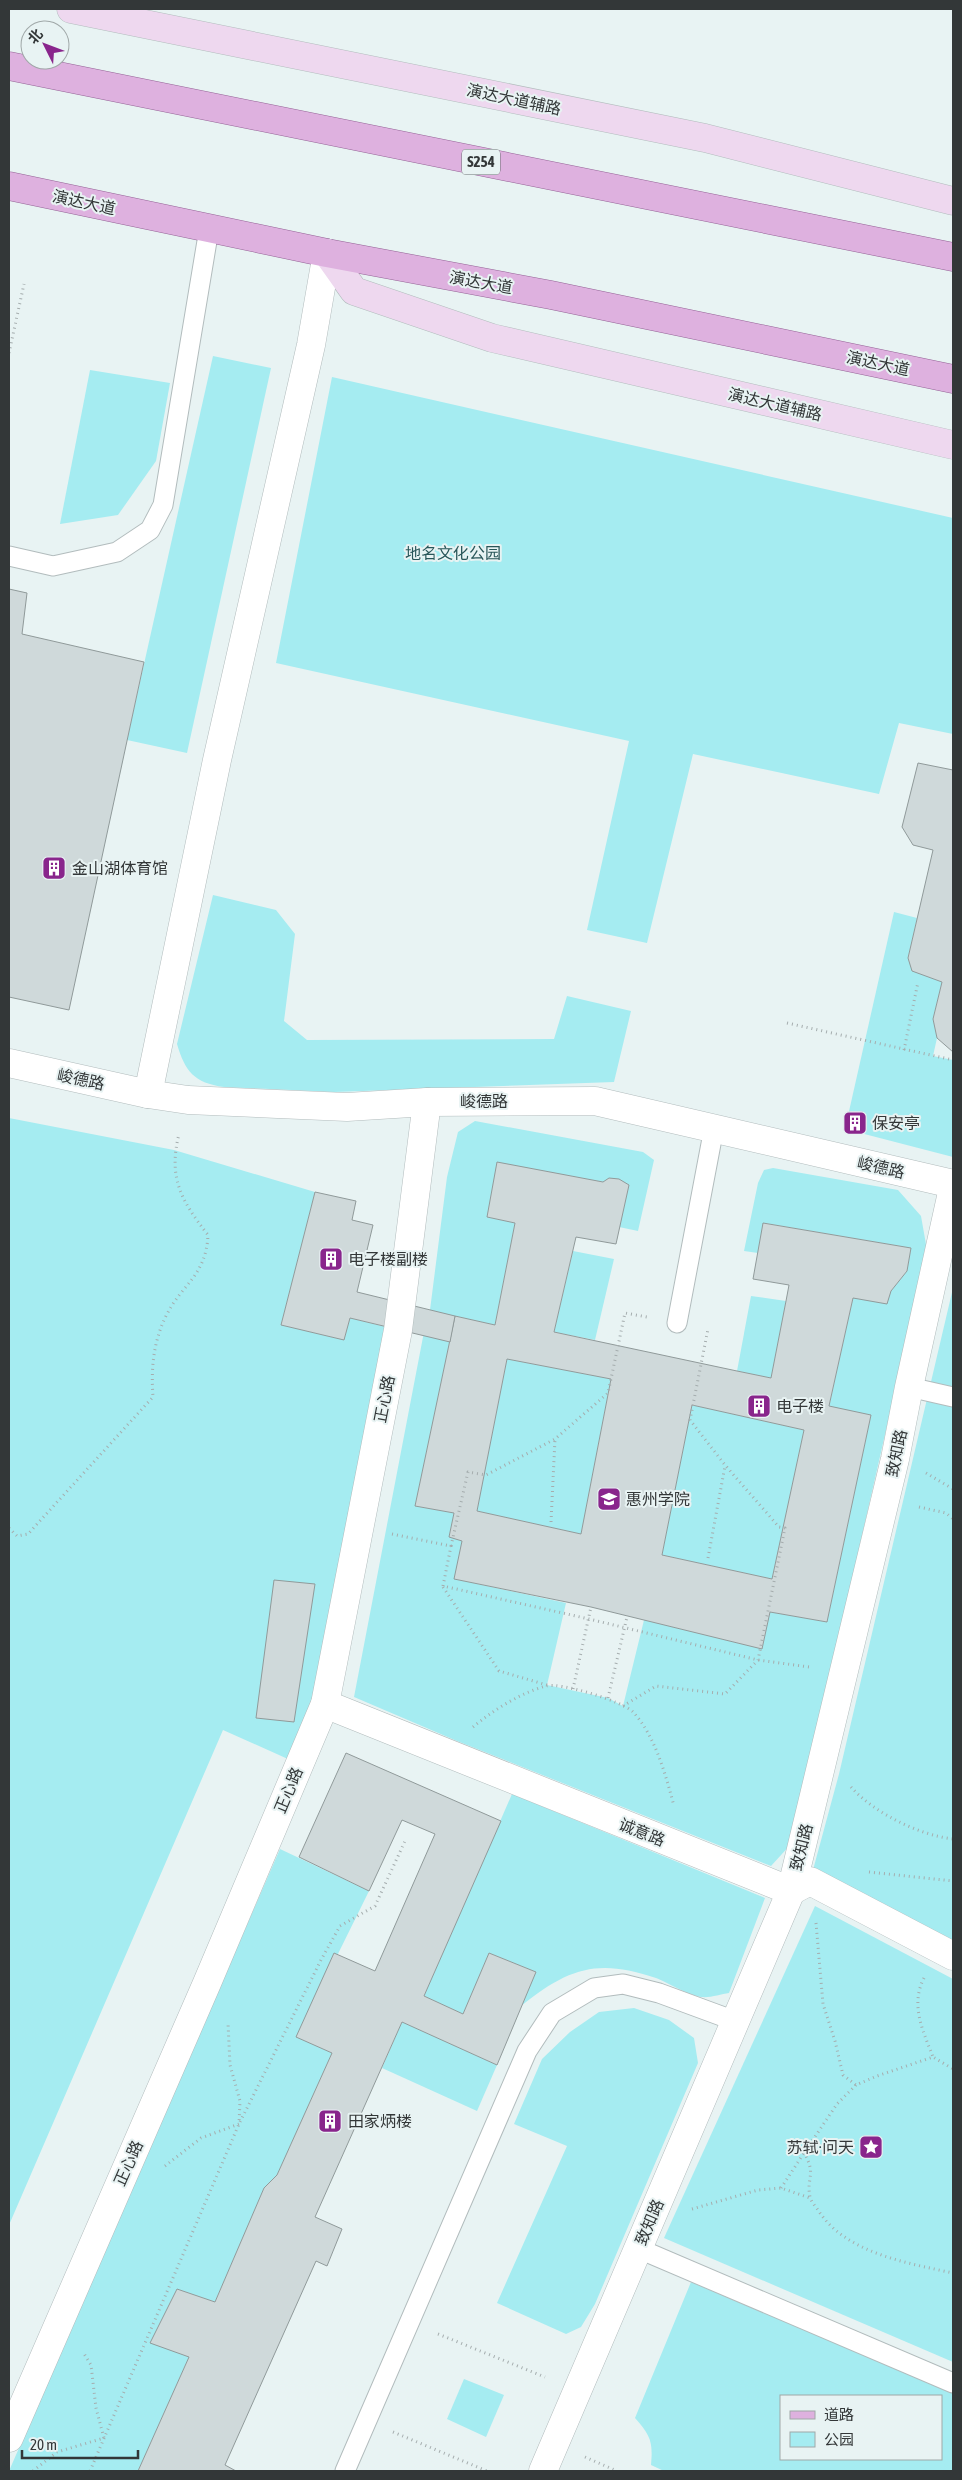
<svg xmlns="http://www.w3.org/2000/svg" width="962" height="2480" font-family="'Asap Condensed','Noto Sans SC',sans-serif">
<style>
.green{fill:#a5ecf1;fill-rule:evenodd}
.building{fill:#cfd9da;stroke:#909a9a;fill-rule:evenodd}
.lines{fill:none;stroke-linecap:round;stroke-linejoin:round}
.service-casing{stroke:#b2bcbd;stroke-width:21}
.minor-casing{stroke:#b2bcbd;stroke-width:29}
.secondary-casing{stroke:#b2bcbd;stroke-width:29}
.primary-casing{stroke:#946496;stroke-width:29}
.path{stroke:#a5adae;stroke-width:3;stroke-dasharray:1 4;stroke-linecap:butt}
.service{stroke:#fff;stroke-width:19}
.minor{stroke:#fff;stroke-width:28}
.secondary{stroke:#eed8ef;stroke-width:28}
.primary{stroke:#deb1df;stroke-width:28}
.labels{text-anchor:middle;stroke-width:4;stroke-linejoin:round;paint-order:stroke}
.shield{fill:#e8f3f3;stroke:#696f70;stroke-width:1}
.shield-label{font-size:15px;font-weight:bold;fill:#333738}
.street-label{font-size:16px;fill:#333738;stroke:#e8f3f3}
.park-label{font-size:16px;fill:#285659;stroke:#e8f3f3}
.poi-label{font-size:16px;fill:#333738;stroke:#e8f3f3;text-anchor:start}
</style>
<rect width="100%" height="100%" fill="#e8f3f3"/>
<g class="green">
<path d="M213,356L271,368L187,753L127,740Z"/>
<path d="M90,370L170,383L156,461L118,515L60,524Z"/>
<path d="M332,377L953,518V734L899,723L879,794L693,754L647,943L587,930L629,741L276,663Z"/>
<path d="M213,895L276,910L295,934L284,1021L307,1040L554,1039L567,996L631,1011L614,1082L334,1092L224,1087C194,1083 185,1071 177,1044Z"/>
<path d="M894,912L917,918L908,958L913,971L942,982L933,1019L937,1038L933,1056L953,1060V1157L845,1129Z"/>
<path d="M9,1118L174,1150L315,1192L281,1325L344,1340L350,1318L398,1330L299,1764L223,1730L9,2225Z"/>
<path d="M475,1121L643,1152L654,1160L638,1231L619,1227L629,1185C619,1179 613,1177 603,1182L497,1163L487,1217L515,1223L495,1325L455,1316L415,1506L454,1513L449,1537L462,1541L455,1579L566,1603L547,1685L608,1698L623,1706L644,1620L762,1649L770,1612L827,1622L871,1415L829,1407L853,1298L891,1291L907,1271L911,1248L764,1223L758,1253L744,1251L758,1183L764,1170L773,1168L898,1190L921,1216L927,1250L792,1843L771,1866L457,1741L354,1697L423,1337L430,1310L447,1177L458,1132Z"/>
<path d="M573,1251L614,1259L595,1340L554,1332Z"/>
<path d="M953,1288V1956L810,1881L839,1774Z"/>
<path d="M751,1296L786,1301L771,1378L737,1371Z"/>
<path d="M507,1359L611,1379L581,1534L477,1511Z"/>
<path d="M692,1405L804,1430L772,1579L662,1555Z"/>
<path d="M512,1794L765,1898L729,1993C721,1994 710,1998 702,1997C689,1996 669,1983 656,1978C598,1958 568,1968 521,2006L536,1972L489,1953L463,2014L424,1996Z"/>
<path d="M280,1849L369,1891L297,2037L332,2053L277,2175L264,2189L215,2302L177,2289L151,2342L189,2357L138,2471H9Z"/>
<path d="M815,1906L953,1979V2362L664,2238Z"/>
<path d="M634,2008L669,2020L694,2038L698,2063L595,2304L581,2327L566,2334L497,2303L567,2146L514,2124L542,2059L570,2032L599,2012Z"/>
<path d="M402,2022L497,2065L477,2111L382,2068Z"/>
<path d="M691,2282L953,2393V2471H664L651,2465C653,2442 651,2436 635,2418ZM781,2396H941V2459H781Z"/>
<path d="M464,2379L504,2395L486,2437L447,2419Z"/>
</g>
<g class="building">
<path d="M9,589L27,593L22,634L144,662L69,1010L9,997Z"/>
<path d="M918,763L953,770V1052L937,1038L933,1019L942,982L912,971L908,958L933,850L913,845L902,827Z"/>
<path d="M849,1112L864,1116L860,1133L845,1129Z"/>
<path d="M497,1162L603,1182L609,1178L619,1179L629,1185L616,1244L576,1237L554,1332L737,1371L771,1378L786,1301L789,1285L753,1279L763,1223L911,1248L907,1271L891,1291L887,1304L853,1298L829,1406L871,1415L827,1622L770,1612L762,1649L591,1607L454,1579L462,1541L449,1537L454,1513L415,1506L455,1316L495,1325L515,1223L487,1217ZM507,1359L611,1379L581,1534L477,1511ZM692,1405L804,1430L772,1579L662,1555Z"/>
<path d="M315,1192L356,1201L352,1220L373,1225L357,1292L455,1316L450,1342L350,1318L344,1340L281,1325Z"/>
<path d="M274,1580L315,1584L294,1722L256,1718Z"/>
<path d="M346,1753L501,1821L424,1996L463,2014L489,1953L536,1972L497,2065L402,2022L315,2217L342,2229L327,2266L316,2261L225,2465L236,2471H138L189,2357L150,2343L177,2289L215,2302L264,2188L277,2175L332,2053L296,2037L334,1953L375,1971L435,1834L402,1820L369,1891L299,1857Z"/>
</g>
<g class="lines">
<g class="service-casing">
<g id="service">
<path d="M9,556L53,566L117,552L150,530L163,505L209,229"/>
<path d="M677,1323L714,1128"/>
<path d="M909,1387L953,1397"/>
<path d="M637,2248L953,2383"/>
<path d="M345,2471L527,2051L552,2013L594,1988L623,1984L659,1993L735,2021"/>
</g>
</g>
<g class="minor-casing">
<g id="minor">
<path d="M9,1063L148,1094L188,1100L347,1107L427,1102L595,1101L953,1184"/>
<path d="M148,1094L217,760L311,345L327,253"/>
<path d="M325,1704L791,1891L810,1881L953,1956"/>
<path d="M9,2438L207,1983L325,1704L398,1330L427,1102"/>
<path d="M543,2471L791,1891L895,1459L909,1387L953,1188"/>
</g>
</g>
<g class="secondary-casing">
<g id="secondary">
<path d="M71,9L705,138L953,201"/>
<path d="M327,253L354,291L492,338L953,445"/>
</g>
</g>
<g class="primary-casing">
<g id="primary">
<path d="M9,66L953,257"/>
<path d="M9,186L327,253L551,295L953,379"/>
</g>
</g>
<g class="path">
<path d="M9,353L24,284"/>
<path d="M787,1023L953,1060"/>
<path d="M904,1050L918,982"/>
<path d="M926,1473L953,1489"/>
<path d="M919,1507L946,1513L953,1519"/>
<path d="M551,1522L555,1439"/>
<path d="M9,1528L17,1536L28,1534L153,1397C151,1369 153,1344 165,1318C181,1284 206,1277 208,1235C181,1200 168,1178 179,1134"/>
<path d="M392,1534L451,1546L443,1586L589,1619L758,1660L809,1667"/>
<path d="M451,1546L468,1472L486,1475L555,1439L608,1393L625,1313L647,1317"/>
<path d="M708,1558L725,1466"/>
<path d="M443,1587L499,1671L547,1685"/>
<path d="M573,1689L591,1607"/>
<path d="M608,1698L627,1617"/>
<path d="M623,1706L656,1686L725,1694L758,1660L785,1528L779,1527L725,1465L690,1420L708,1329"/>
<path d="M473,1727C492,1711 520,1693 546,1686C560,1682 622,1701 633,1712C655,1735 666,1776 674,1806"/>
<path d="M851,1787C874,1813 919,1835 953,1839"/>
<path d="M869,1872L953,1881"/>
<path d="M816,1923L823,2004L835,2041L843,2075L856,2085L877,2076L933,2057L953,2069"/>
<path d="M924,1978C910,2005 923,2031 933,2057"/>
<path d="M856,2085L837,2104L804,2153C817,2175 806,2177 810,2197C811,2201 815,2206 818,2210C845,2253 907,2263 953,2273"/>
<path d="M165,2166L201,2138L239,2124L240,2101L230,2065L228,2023"/>
<path d="M781,2188L804,2153"/>
<path d="M692,2209L758,2190L781,2188L810,2198"/>
<path d="M438,2334L545,2377"/>
<path d="M393,2432L487,2471"/>
<path d="M585,2457L617,2471"/>
<path d="M33,2471L57,2452L104,2438L96,2408L91,2365L83,2352"/>
<path d="M90,2471L239,2124L321,1960L340,1926L375,1906L405,1841"/>
</g>
<use href="#service" class="service"/>
<use href="#minor" class="minor"/>
<use href="#secondary" class="secondary"/>
<use href="#primary" class="primary"/>
</g>
<defs>
<g id="building-square" transform="scale(1.25)"><rect x="-9" y="-9" width="18" height="18" rx="4" fill="#89258c" stroke="#e8f3f3"/><path d="M-4-6H4V6H1V3H-1V6H-4ZM-2.5-4.3h1.7v1.8h-1.7ZM.8-4.3h1.7v1.8H.8ZM-2.5-1h1.7V.8h-1.7ZM.8-1h1.7V.8H.8Z" fill="#fff"/></g>
<g id="university-square" transform="scale(1.25)"><rect x="-9" y="-9" width="18" height="18" rx="4" fill="#89258c" stroke="#e8f3f3"/><path d="M0-5L7-2L0 1L-7-2ZM-4 1L0 2.5L4 1V4Q0 6-4 4Z" fill="#fff"/></g>
<g id="sight-square" transform="scale(1.25)"><rect x="-9" y="-9" width="18" height="18" rx="4" fill="#89258c" stroke="#e8f3f3"/><path d="M0-6L1.8-2.2L6-1.7L2.9 1.2L3.7 5.4L0 3.3L-3.7 5.4L-2.9 1.2L-6-1.7L-1.8-2.2Z" fill="#fff"/></g>
</defs>
<g fill-rule="evenodd">
<use href="#building-square" x="54" y="868"/>
<use href="#building-square" x="855" y="1123"/>
<use href="#building-square" x="331" y="1259"/>
<use href="#building-square" x="759" y="1406"/>
<use href="#university-square" x="609" y="1499"/>
<use href="#building-square" x="330" y="2121"/>
<use href="#sight-square" x="871" y="2147"/>
</g>
<g class="labels">
<rect class="shield" x="462" y="149.5" width="38" height="25" rx="4"/>
<g class="shield-label">
<text x="481" y="167">S254</text>
</g>
<g class="street-label">
<text transform="translate(514 99) rotate(12)" y="6">演达大道辅路</text>
<text transform="translate(84 202) rotate(12)" y="6">演达大道</text>
<text transform="translate(481 282) rotate(10)" y="6">演达大道</text>
<text transform="translate(878 363) rotate(12)" y="6">演达大道</text>
<text transform="translate(775 404) rotate(13)" y="6">演达大道辅路</text>
<text transform="translate(81 1079) rotate(12)" y="6">峻德路</text>
<text x="484" y="1107">峻德路</text>
<text transform="translate(881 1167) rotate(13)" y="6">峻德路</text>
<text transform="translate(384 1399) rotate(-79)" y="6">正心路</text>
<text transform="translate(896 1453) rotate(-78)" y="6">致知路</text>
<text transform="translate(288 1790) rotate(-67)" y="6">正心路</text>
<text transform="translate(642 1832) rotate(22)" y="6">诚意路</text>
<text transform="translate(801 1847) rotate(-76)" y="6">致知路</text>
<text transform="translate(128 2163) rotate(-66)" y="6">正心路</text>
<text transform="translate(649 2222) rotate(-67)" y="6">致知路</text>
</g>
<g class="park-label">
<text x="453" y="559">地名文化公园</text>
</g>
<g class="poi-label">
<text x="72" y="874">金山湖体育馆</text>
<text x="872" y="1129">保安亭</text>
<text x="348" y="1265">电子楼副楼</text>
<text x="776" y="1412">电子楼</text>
<text x="626" y="1505">惠州学院</text>
<text x="348" y="2127">田家炳楼</text>
<text x="854" y="2153" text-anchor="end">苏轼·问天</text>
</g>
</g>
<rect width="962" height="2480" fill="none" stroke="#333738" stroke-width="20"/>
<rect x="780" y="2395" width="162" height="65" fill="#e8f3f3" stroke="#a0a8a8"/>
<rect x="790" y="2411" width="25" height="8" fill="#deb1df" stroke="#a0a8a8"/>
<text x="824" y="2420" font-size="15" fill="#333738">道路</text>
<rect x="790" y="2432" width="25" height="15" fill="#a5ecf1" stroke="#a0a8a8"/>
<text x="824" y="2445" font-size="15" fill="#333738">公园</text>
<g transform="translate(45 45) rotate(312)"><circle r="24" fill="#e8f3f3" stroke="#a0a8a8"/>
<path d="M0-4L9 19L0 12L-9 19Z" fill="#89258c"/>
<text y="-8" font-size="14" font-weight="bold" text-anchor="middle" fill="#333738">北</text>
</g>
<path d="M22 2450v8h116v-8" fill="none" stroke="#333738" stroke-width="2.5"/>
<text x="30" y="2450" font-size="15" fill="#333738" stroke="#e8f3f3" stroke-width="4" paint-order="stroke">20 m</text>
</svg>
